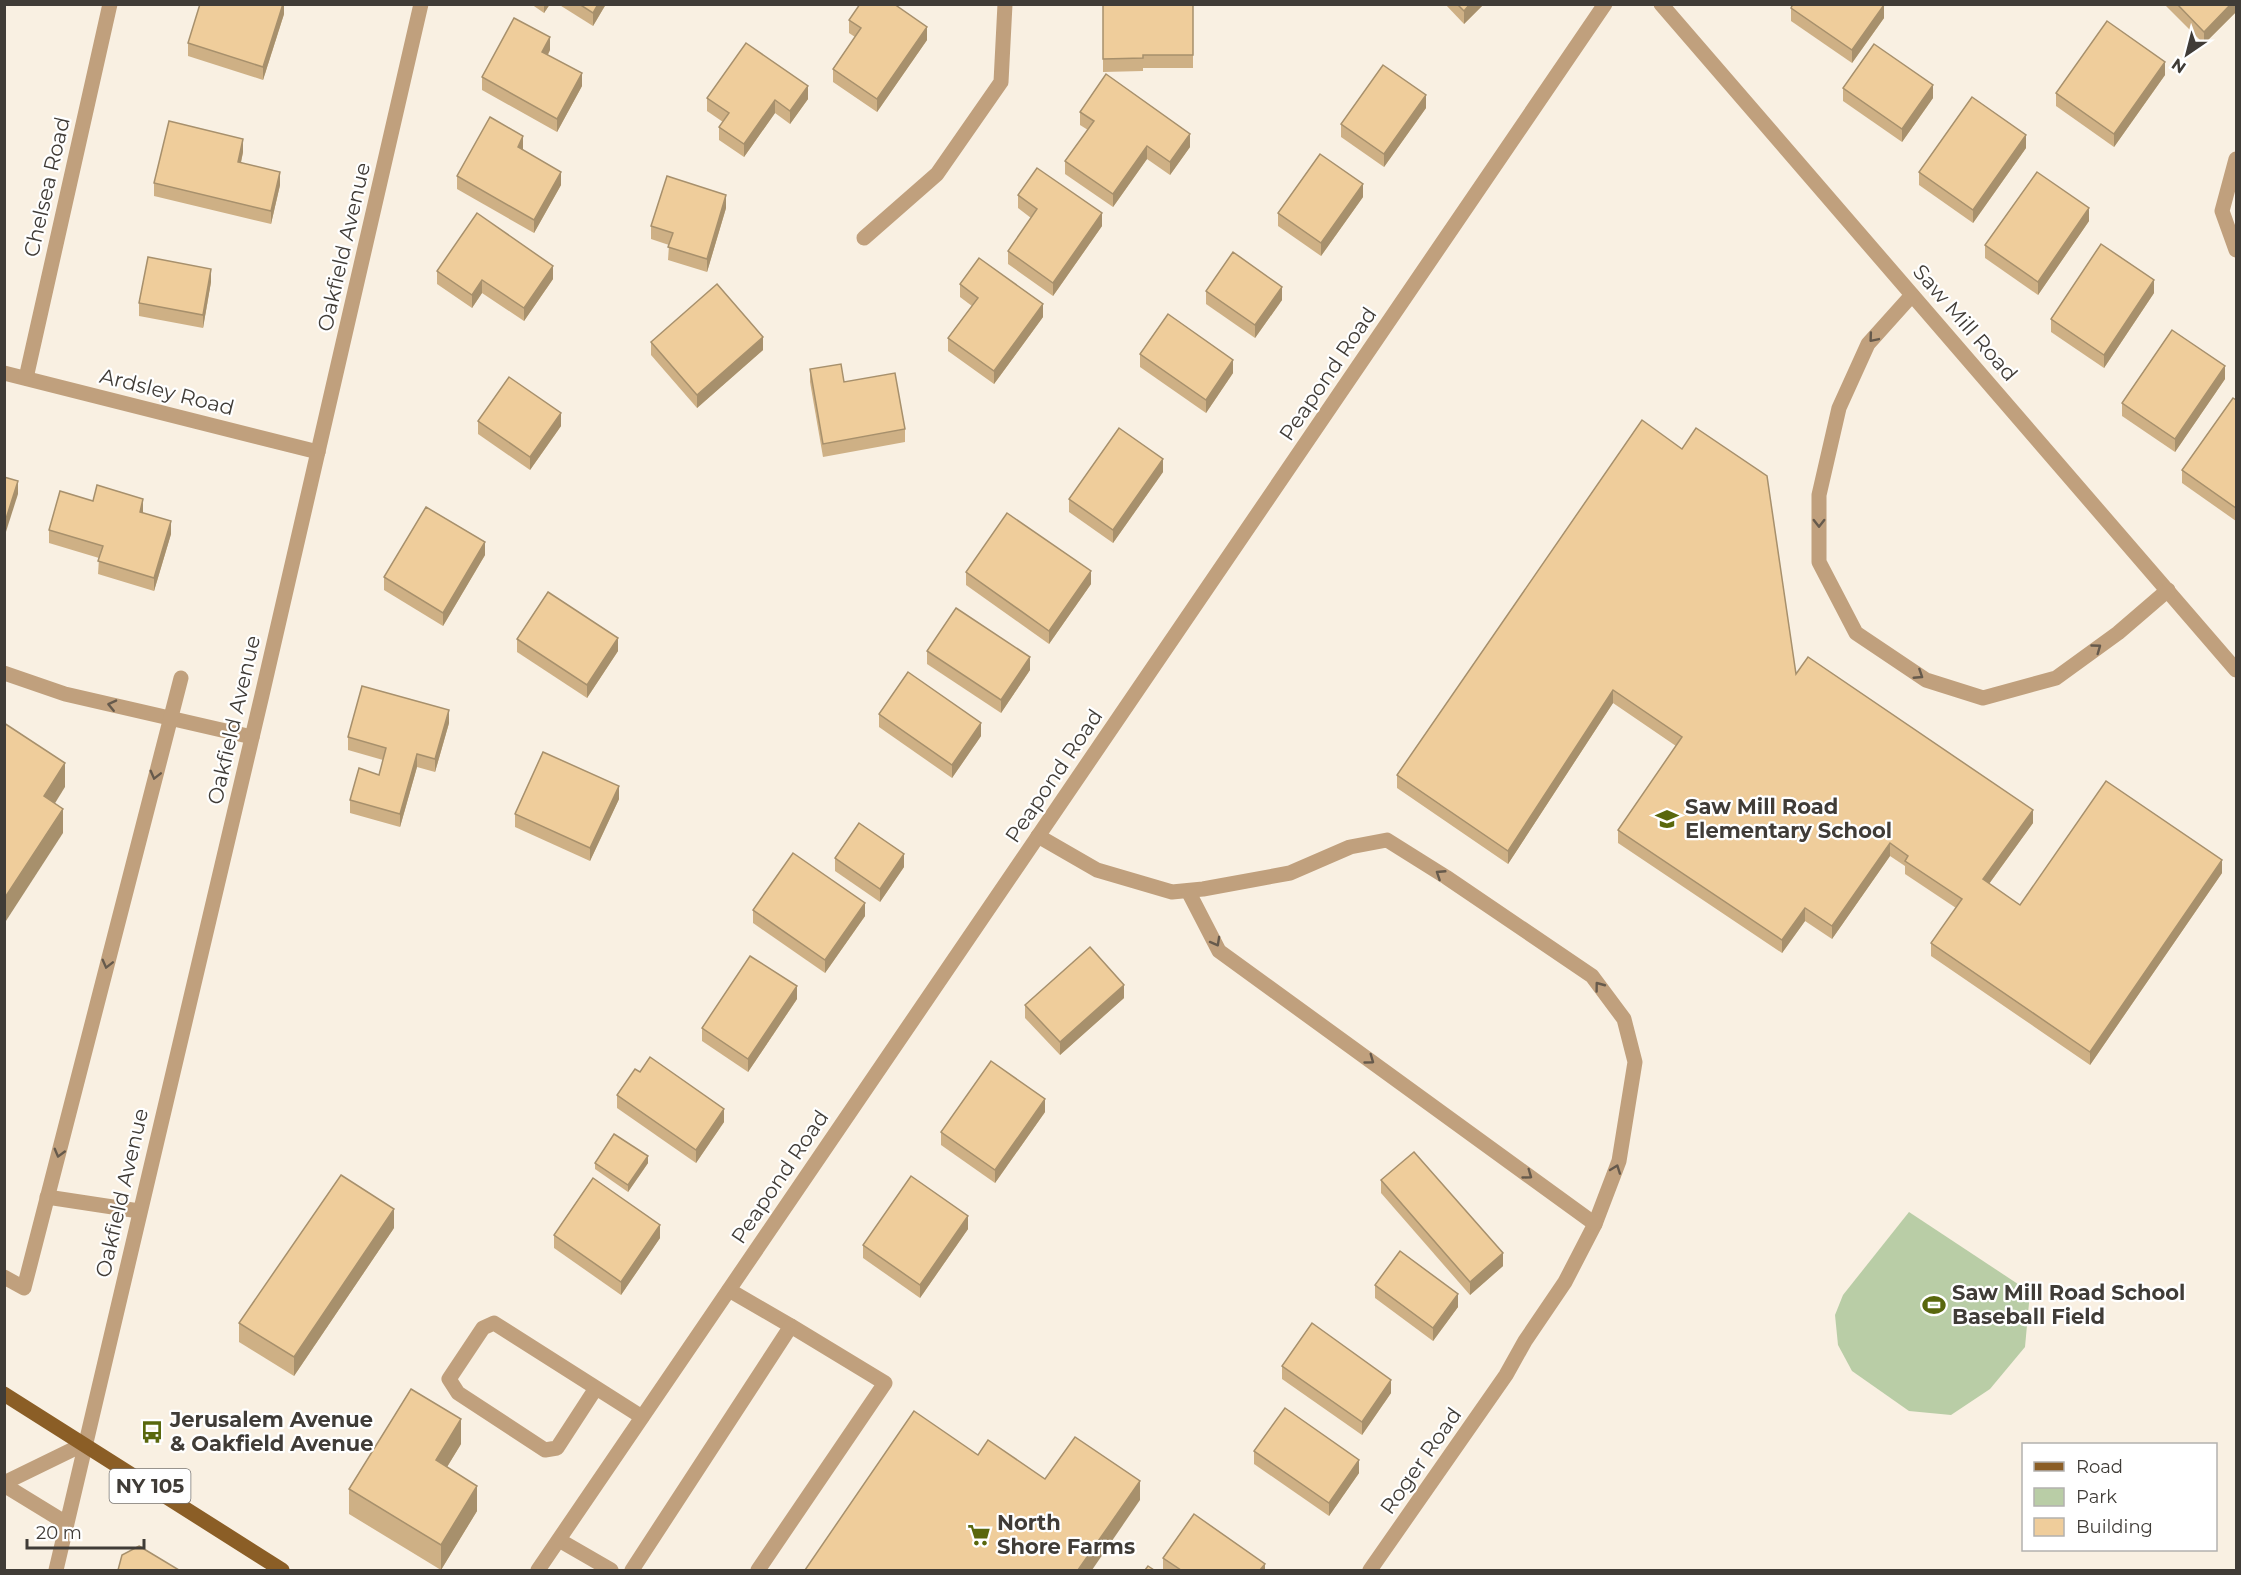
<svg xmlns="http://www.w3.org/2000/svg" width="2241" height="1575" font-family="Montserrat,sans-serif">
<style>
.green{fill:#b9cda6}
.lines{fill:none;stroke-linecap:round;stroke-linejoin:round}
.minor{stroke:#c0a07d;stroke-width:15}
.major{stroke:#8b5e26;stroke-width:15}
.wall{fill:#ceb085}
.shaded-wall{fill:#a7906c}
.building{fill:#efcd9b;stroke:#a7906c;stroke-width:1.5}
.oneway{stroke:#665a4c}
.labels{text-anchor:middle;stroke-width:4.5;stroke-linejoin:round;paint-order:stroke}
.shield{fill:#fff;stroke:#797673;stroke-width:1.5}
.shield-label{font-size:20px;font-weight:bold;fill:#403c37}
.street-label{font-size:21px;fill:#403c37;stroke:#fff}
.poi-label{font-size:21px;font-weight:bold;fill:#403c37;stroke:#fff;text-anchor:start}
</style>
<rect width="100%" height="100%" fill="#f9f0e2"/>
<path class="green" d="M1909,1212L2030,1292L2025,1347L1990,1389L1951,1415L1909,1411L1852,1371L1838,1345L1835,1315L1843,1295Z"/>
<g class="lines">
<g class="minor">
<path d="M1661,4L2236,670"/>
<path d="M2236,159L2222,211L2236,250"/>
<path d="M864,238L937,174L1001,82L1005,4"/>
<path d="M1912,295L1868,344L1839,408L1819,495V562L1856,633L1926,680L1983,698L2056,678L2118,633L2168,590"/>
<path d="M4,373L318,452"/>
<path d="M26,378L110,4"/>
<path d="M4,673L65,694L252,737"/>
<path d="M1038,836L1097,870L1172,892L1203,889L1290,873L1350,847L1387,840L1446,877L1592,976L1624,1019L1635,1062L1619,1161L1595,1224L1565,1282L1525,1341L1506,1375L1370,1570"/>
<path d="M1188,891L1219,951L1595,1224"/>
<path d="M47,1197L139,1211"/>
<path d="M4,1277L24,1288L181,678"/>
<path d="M729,1290L791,1326"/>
<path d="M596,1388L557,1448L545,1450L458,1393L449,1379L483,1328L494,1323L642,1417"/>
<path d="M4,1483L84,1444"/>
<path d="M4,1485L66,1523"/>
<path d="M559,1540L611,1570"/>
<path d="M56,1570L262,695L421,4"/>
<path d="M538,1570L1605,4"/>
<path d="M632,1570L791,1326L885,1383L758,1570"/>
</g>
<path class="major" d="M4,1394L282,1570"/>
</g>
<g class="wall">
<path d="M284,4V14L263,80L188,56V43Z"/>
<path d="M531,4H550L544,13Z"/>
<path d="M558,4H606L593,26Z"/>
<path d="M1103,4H1193V68H1143V71L1103,72Z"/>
<path d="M1445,4H1484L1464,24Z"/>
<path d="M2164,4H2236V12L2204,44Z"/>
<path d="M1791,8L1884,18L1852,63L1791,21Z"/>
<path d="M849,20L927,40L877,112L833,82V69L855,37L849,33Z"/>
<path d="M550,50L548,55L582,86L557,132L482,90V77Z"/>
<path d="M2165,75L2114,147L2056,106V93Z"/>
<path d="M1843,88L1933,98L1902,142L1843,101Z"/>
<path d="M707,98L808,99L790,124L775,113L744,157L719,140V127L723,122L707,111Z"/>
<path d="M1426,108L1384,167L1341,137V124Z"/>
<path d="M1080,112L1190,147L1170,175L1147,159L1113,207L1065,174V161L1088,130L1080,125Z"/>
<path d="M2026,148L1973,223L1919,185V172Z"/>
<path d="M523,150L561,185L534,233L457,189V176Z"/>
<path d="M243,152L241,163L280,185L271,224L154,196V183Z"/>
<path d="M1018,195L1102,226L1053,296L1008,264V251L1031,218L1018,208Z"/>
<path d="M1363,197L1321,256L1278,226V213Z"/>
<path d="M726,208L707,272L668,260L669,245L651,239V226Z"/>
<path d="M2089,221L2038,295L1985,258V245Z"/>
<path d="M437,271L553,279L524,321L482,293L472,308L437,284Z"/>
<path d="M211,282L203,328L139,316V303Z"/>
<path d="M960,284L1043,317L994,384L948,351V338L972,306L960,297Z"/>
<path d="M1206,291L1282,300L1255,338L1206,304Z"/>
<path d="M2154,293L2104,368L2051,332V319Z"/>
<path d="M651,342L763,350L697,408L651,355Z"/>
<path d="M1140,354L1233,373L1206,413L1140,367Z"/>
<path d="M810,369L844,382L905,429V442L823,457L810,382Z"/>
<path d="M2225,379L2175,452L2122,416V403Z"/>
<path d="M2236,400V521L2182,483V470Z"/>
<path d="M1642,420L1796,674L2033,823L1989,884L2020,905L2222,873L2090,1065L1931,956V943L1956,908L1905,874V866L1890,856L1832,939L1805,921L1782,953L1618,843V830L1676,746L1613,703L1508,864L1397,788V775Z"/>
<path d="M478,421L561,426L530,470L478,434Z"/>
<path d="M1163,472L1113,543L1069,512V499Z"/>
<path d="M93,501L143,513L171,534L154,591L98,574L99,558L49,543V530Z"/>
<path d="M485,555L443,626L384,590V577Z"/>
<path d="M966,572L1091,584L1049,644L966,585Z"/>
<path d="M517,639L618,651L587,698L517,652Z"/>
<path d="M927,651L1030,670L1001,713L927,664Z"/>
<path d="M879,714L981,736L952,778L879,727Z"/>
<path d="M449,723L435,772L417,767L400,827L350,813V800L379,775L383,760L348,750V737Z"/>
<path d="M619,799L590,861L515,827V814Z"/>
<path d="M835,858L904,867L880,902L835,871Z"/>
<path d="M753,910L865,916L825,973L753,923Z"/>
<path d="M1124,998L1060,1055L1025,1018V1005Z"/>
<path d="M797,999L748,1072L702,1041V1028Z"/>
<path d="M640,1072L724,1122L696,1163L617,1108V1095Z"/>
<path d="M1045,1112L995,1183L941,1145V1132Z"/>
<path d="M595,1163H648L628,1192L595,1169Z"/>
<path d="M1381,1180L1503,1266L1470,1295L1381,1193Z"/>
<path d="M394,1228L294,1376L239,1342V1323Z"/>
<path d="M968,1229L920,1298L863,1258V1245Z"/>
<path d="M554,1235L660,1238L621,1295L554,1248Z"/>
<path d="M1375,1285L1458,1307L1433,1341L1375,1298Z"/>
<path d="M1282,1366L1391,1393L1362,1435L1282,1379Z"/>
<path d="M461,1444L447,1467L477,1511L441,1570L349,1514V1489Z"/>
<path d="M1254,1451L1359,1473L1329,1516L1254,1464Z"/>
<path d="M1163,1558L1265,1570H1163Z"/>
</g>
<g class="shaded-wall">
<path d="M283,4H284V14L263,80V67Z"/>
<path d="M544,4H550L544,13Z"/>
<path d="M598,4H606L593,26V13Z"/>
<path d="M1470,4H1484L1464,24V11Z"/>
<path d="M2231,4H2236V12L2204,44V32Z"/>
<path d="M1884,5V18L1852,63V50Z"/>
<path d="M927,27V40L877,112V99Z"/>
<path d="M550,37V50L542,65V52Z"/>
<path d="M2165,62V75L2114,147V134Z"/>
<path d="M582,73V86L557,132V119Z"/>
<path d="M1933,85V98L1902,142V129Z"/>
<path d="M808,86V99L790,124V111Z"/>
<path d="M1426,95V108L1384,167V154Z"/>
<path d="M775,100V113L744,157V144Z"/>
<path d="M1190,134V147L1170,175V162Z"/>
<path d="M2026,135V148L1973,223V210Z"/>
<path d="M523,136V149L518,160V147Z"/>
<path d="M243,139V152L238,175V162Z"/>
<path d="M1147,146V159L1113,207V194Z"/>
<path d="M280,172V185L271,224V211Z"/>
<path d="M561,172V185L534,233V220Z"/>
<path d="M1363,184V197L1321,256V243Z"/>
<path d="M726,195V208L707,272V259Z"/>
<path d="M2089,208V221L2038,295V282Z"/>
<path d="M1102,213V226L1053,296V283Z"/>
<path d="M553,266V279L524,321V308Z"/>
<path d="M211,269V282L203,328V315Z"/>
<path d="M482,280V293L472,308V295Z"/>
<path d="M2154,280V293L2104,368V355Z"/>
<path d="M1282,287V300L1255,338V325Z"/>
<path d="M1043,304V317L994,384V371Z"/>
<path d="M763,337V350L697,408V395Z"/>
<path d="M1233,360V373L1206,413V400Z"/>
<path d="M2225,366V379L2175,452V439Z"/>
<path d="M561,413V426L530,470V457Z"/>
<path d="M1163,459V472L1113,543V530Z"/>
<path d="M18,481V494L4,538V525Z"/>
<path d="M143,499V512L140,525V512Z"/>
<path d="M171,521V534L154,591V578Z"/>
<path d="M485,542V555L443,626V613Z"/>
<path d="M1091,571V584L1049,644V631Z"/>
<path d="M618,638V651L587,698V685Z"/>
<path d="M1030,657V670L1001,713V700Z"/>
<path d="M1613,690V703L1508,864V851Z"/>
<path d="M449,710V723L435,772V759Z"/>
<path d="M981,723V736L952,778V765Z"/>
<path d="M417,754V767L400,827V814Z"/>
<path d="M65,763V787L44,821V796Z"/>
<path d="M619,786V799L590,861V848Z"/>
<path d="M63,809V833L4,924V899Z"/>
<path d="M2033,810V823L1983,892V879Z"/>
<path d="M1890,843V856L1832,939V926Z"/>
<path d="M904,854V867L880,902V889Z"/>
<path d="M2222,860V873L2090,1065V1052Z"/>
<path d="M865,903V916L825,973V960Z"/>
<path d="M1805,908V921L1782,953V940Z"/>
<path d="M1124,985V998L1060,1055V1042Z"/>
<path d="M797,986V999L748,1072V1059Z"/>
<path d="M1045,1099V1112L995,1183V1170Z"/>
<path d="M724,1109V1122L696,1163V1150Z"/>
<path d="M648,1156V1163L628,1192V1185Z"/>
<path d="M394,1209V1228L294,1376V1357Z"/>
<path d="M968,1216V1229L920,1298V1285Z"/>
<path d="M660,1225V1238L621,1295V1282Z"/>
<path d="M1503,1253V1266L1470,1295V1282Z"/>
<path d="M1458,1294V1307L1433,1341V1328Z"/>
<path d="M1391,1380V1393L1362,1435V1422Z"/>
<path d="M461,1419V1444L436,1485V1460Z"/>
<path d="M1359,1460V1473L1329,1516V1503Z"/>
<path d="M1140,1481V1500L1092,1570H1078Z"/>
<path d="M477,1486V1511L441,1570V1545Z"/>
<path d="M1265,1564V1570H1260Z"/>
</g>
<g class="building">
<path d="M200,4H283L263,67L188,43Z"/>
<path d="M579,4H598L593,13Z"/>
<path d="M860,4H894L927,27L877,99L833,69L861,28L849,20Z"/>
<path d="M1103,4H1193V55H1143V58L1103,59Z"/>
<path d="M1457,4H1470L1464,11Z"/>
<path d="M1793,4H1883L1884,5L1852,50L1791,8Z"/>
<path d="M2177,4H2231L2204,32Z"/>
<path d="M514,18L550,37L542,52L582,73L557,119L482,77Z"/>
<path d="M2107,21L2165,62L2114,134L2056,93Z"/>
<path d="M746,43L808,86L790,111L775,100L744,144L719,127L729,113L707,98Z"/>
<path d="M1874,44L1933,85L1902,129L1843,88Z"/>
<path d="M1383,65L1426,95L1384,154L1341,124Z"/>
<path d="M1106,74L1190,134L1170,162L1147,146L1113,194L1065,161L1094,121L1080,112Z"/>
<path d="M1972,97L2026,135L1973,210L1919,172Z"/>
<path d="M490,117L523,136L518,147L561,172L534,220L457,176Z"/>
<path d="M169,121L243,139L238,162L280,172L271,211L154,183Z"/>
<path d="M1320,154L1363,184L1321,243L1278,213Z"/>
<path d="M1037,168L1102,213L1053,283L1008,251L1037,209L1018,195Z"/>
<path d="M2037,172L2089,208L2038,282L1985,245Z"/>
<path d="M667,176L726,195L707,259L668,247L673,233L651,226Z"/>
<path d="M477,213L553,266L524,308L482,280L472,295L437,271Z"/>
<path d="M2101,244L2154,280L2104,355L2051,319Z"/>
<path d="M1233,252L1282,287L1255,325L1206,291Z"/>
<path d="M148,257L211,269L203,315L139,303Z"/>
<path d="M979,258L1043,304L994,371L948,338L978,298L960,284Z"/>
<path d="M717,284L763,337L697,395L651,342Z"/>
<path d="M1168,314L1233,360L1206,400L1140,354Z"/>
<path d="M2172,330L2225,366L2175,439L2122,403Z"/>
<path d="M841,364L844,382L895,373L905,429L823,444L810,369Z"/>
<path d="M509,377L561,413L530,457L478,421Z"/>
<path d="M2233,398L2236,400V508L2182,470Z"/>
<path d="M1642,420L1682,449L1696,428L1767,476L1796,674L1808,657L2033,810L1983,879L2020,905L2106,781L2222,860L2090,1052L1931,943L1962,899L1905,861L1908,856L1890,843L1832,926L1805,908L1782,940L1618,830L1682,737L1613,690L1508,851L1397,775Z"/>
<path d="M1119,428L1163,459L1113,530L1069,499Z"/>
<path d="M4,477L18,481L4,525Z"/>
<path d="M97,485L143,499L140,512L171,521L154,578L98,561L103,546L49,530L60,491L93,501Z"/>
<path d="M426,507L485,542L443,613L384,577Z"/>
<path d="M1007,513L1091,571L1049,631L966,572Z"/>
<path d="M548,592L618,638L587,685L517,639Z"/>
<path d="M956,608L1030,657L1001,700L927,651Z"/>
<path d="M908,672L981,723L952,765L879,714Z"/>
<path d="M362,686L449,710L435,759L417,754L400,814L350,800L359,768L379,775L386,748L348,737Z"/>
<path d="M4,723L65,763L44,796L63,809L4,899Z"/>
<path d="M543,752L619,786L590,848L515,814Z"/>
<path d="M859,823L904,854L880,889L835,858Z"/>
<path d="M793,853L865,903L825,960L753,910Z"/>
<path d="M1090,947L1124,985L1060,1042L1025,1005Z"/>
<path d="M750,956L797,986L748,1059L702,1028Z"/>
<path d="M650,1057L724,1109L696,1150L617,1095L635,1069L640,1072Z"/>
<path d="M991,1061L1045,1099L995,1170L941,1132Z"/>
<path d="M614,1134L648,1156L628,1185L595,1163Z"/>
<path d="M1414,1152L1503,1253L1470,1282L1381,1180Z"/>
<path d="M341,1175L394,1209L294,1357L239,1323Z"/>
<path d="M911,1176L968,1216L920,1285L863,1245Z"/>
<path d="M593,1178L660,1225L621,1282L554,1235Z"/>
<path d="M1400,1251L1458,1294L1433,1328L1375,1285Z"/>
<path d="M1312,1323L1391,1380L1362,1422L1282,1366Z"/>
<path d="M411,1389L461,1419L436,1460L477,1486L441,1545L349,1489Z"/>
<path d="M1285,1408L1359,1460L1329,1503L1254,1451Z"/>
<path d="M914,1411L978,1455L988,1440L1045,1479L1075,1437L1140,1481L1078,1570H805Z"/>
<path d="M1194,1514L1265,1564L1260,1570H1181L1163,1558Z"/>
<path d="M139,1546L179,1570H118L122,1555Z"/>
<path d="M1148,1566L1154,1570H1145Z"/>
</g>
<defs><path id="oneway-chevron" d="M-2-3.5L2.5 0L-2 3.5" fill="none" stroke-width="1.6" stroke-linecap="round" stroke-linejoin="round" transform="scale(1.5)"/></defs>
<g class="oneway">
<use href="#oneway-chevron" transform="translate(1873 338) rotate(130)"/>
<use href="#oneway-chevron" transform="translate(1819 523) rotate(90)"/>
<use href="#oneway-chevron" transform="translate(2097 648) rotate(-36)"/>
<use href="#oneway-chevron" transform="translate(1919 675) rotate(33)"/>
<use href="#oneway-chevron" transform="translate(112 705) rotate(-167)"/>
<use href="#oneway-chevron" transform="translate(155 775) rotate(104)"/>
<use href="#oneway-chevron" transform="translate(1440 874) rotate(-147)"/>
<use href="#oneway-chevron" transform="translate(1216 942) rotate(61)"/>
<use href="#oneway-chevron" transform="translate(107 964) rotate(104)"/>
<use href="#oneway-chevron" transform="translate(1599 986) rotate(-127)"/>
<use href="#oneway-chevron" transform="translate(1370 1060) rotate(36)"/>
<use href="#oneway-chevron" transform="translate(59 1153) rotate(105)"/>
<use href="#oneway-chevron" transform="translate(1616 1169) rotate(-70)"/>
<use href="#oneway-chevron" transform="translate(1528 1175) rotate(36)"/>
</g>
<defs>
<g id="school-bare" transform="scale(1.8)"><path d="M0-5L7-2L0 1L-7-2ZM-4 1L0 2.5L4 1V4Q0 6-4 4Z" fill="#59670d" stroke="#fff" stroke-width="2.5" paint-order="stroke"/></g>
<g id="stadium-bare" transform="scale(1.8)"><path d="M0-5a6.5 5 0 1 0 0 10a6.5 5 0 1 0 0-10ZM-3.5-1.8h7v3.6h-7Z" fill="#59670d" stroke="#fff" stroke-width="2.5" paint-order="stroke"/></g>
<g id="bus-bare" transform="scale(1.8)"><path d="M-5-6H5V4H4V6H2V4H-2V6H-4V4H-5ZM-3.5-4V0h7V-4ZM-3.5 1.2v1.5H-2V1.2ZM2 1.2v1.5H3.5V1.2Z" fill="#59670d" stroke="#fff" stroke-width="2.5" paint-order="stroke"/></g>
<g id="supermarket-bare" transform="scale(1.8)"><path d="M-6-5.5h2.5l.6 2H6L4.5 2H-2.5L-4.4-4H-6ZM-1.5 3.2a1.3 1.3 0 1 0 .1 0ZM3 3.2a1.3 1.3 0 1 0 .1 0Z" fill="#59670d" stroke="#fff" stroke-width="2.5" paint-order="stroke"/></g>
</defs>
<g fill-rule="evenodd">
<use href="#school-bare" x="1667" y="819"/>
<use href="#stadium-bare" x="1934" y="1305"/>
<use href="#bus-bare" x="152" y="1432"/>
<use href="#supermarket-bare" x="979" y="1535"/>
</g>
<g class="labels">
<rect class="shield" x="109.5" y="1469" width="81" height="34" rx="4.5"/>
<g class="shield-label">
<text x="150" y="1493">NY 105</text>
</g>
<g class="street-label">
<text transform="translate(47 187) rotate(-77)" y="7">Chelsea Road</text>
<text transform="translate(344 247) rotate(-77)" y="7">Oakfield Avenue</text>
<text transform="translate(1965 323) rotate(49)" y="7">Saw Mill Road</text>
<text transform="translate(1328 374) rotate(-56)" y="7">Peapond Road</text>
<text transform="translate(167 392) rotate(14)" y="7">Ardsley Road</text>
<text transform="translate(234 720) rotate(-77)" y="7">Oakfield Avenue</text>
<text transform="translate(1054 776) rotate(-56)" y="7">Peapond Road</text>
<text transform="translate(780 1177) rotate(-56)" y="7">Peapond Road</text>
<text transform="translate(122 1193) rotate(-77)" y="7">Oakfield Avenue</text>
<text transform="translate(1421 1461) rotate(-55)" y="7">Roger Road</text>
</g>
<g class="poi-label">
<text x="1685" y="814">Saw Mill Road<tspan x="1685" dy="24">Elementary School</tspan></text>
<text x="1952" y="1300">Saw Mill Road School<tspan x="1952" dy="24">Baseball Field</tspan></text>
<text x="170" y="1427">Jerusalem Avenue<tspan x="170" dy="24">&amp; Oakfield Avenue</tspan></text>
<text x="997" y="1530">North<tspan x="997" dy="24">Shore Farms</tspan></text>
</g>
</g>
<rect width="2241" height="1575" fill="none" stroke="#403c37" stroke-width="12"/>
<rect x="2022" y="1443" width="195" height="108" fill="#ffffff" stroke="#b3b1af" stroke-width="1.5"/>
<rect x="2034" y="1462" width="30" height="9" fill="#8b5e26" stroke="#b3b1af" stroke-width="1.5"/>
<text x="2076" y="1473" font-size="18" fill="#403c37">Road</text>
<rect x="2034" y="1488" width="30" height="18" fill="#b9cda6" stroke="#b3b1af" stroke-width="1.5"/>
<text x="2076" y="1503" font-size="18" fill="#403c37">Park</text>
<rect x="2034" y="1518" width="30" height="18" fill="#efcd9b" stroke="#b3b1af" stroke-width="1.5"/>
<text x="2076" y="1533" font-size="18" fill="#403c37">Building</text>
<g transform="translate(2187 54) rotate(215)" stroke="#ffffff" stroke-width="4.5" paint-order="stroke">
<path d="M0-4.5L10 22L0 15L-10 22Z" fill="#403c37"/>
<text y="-9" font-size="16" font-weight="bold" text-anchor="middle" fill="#403c37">N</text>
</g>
<path d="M27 1539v9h117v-9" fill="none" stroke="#403c37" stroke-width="3"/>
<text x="36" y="1539" font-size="18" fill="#403c37" stroke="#ffffff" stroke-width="4.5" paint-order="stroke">20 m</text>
</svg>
